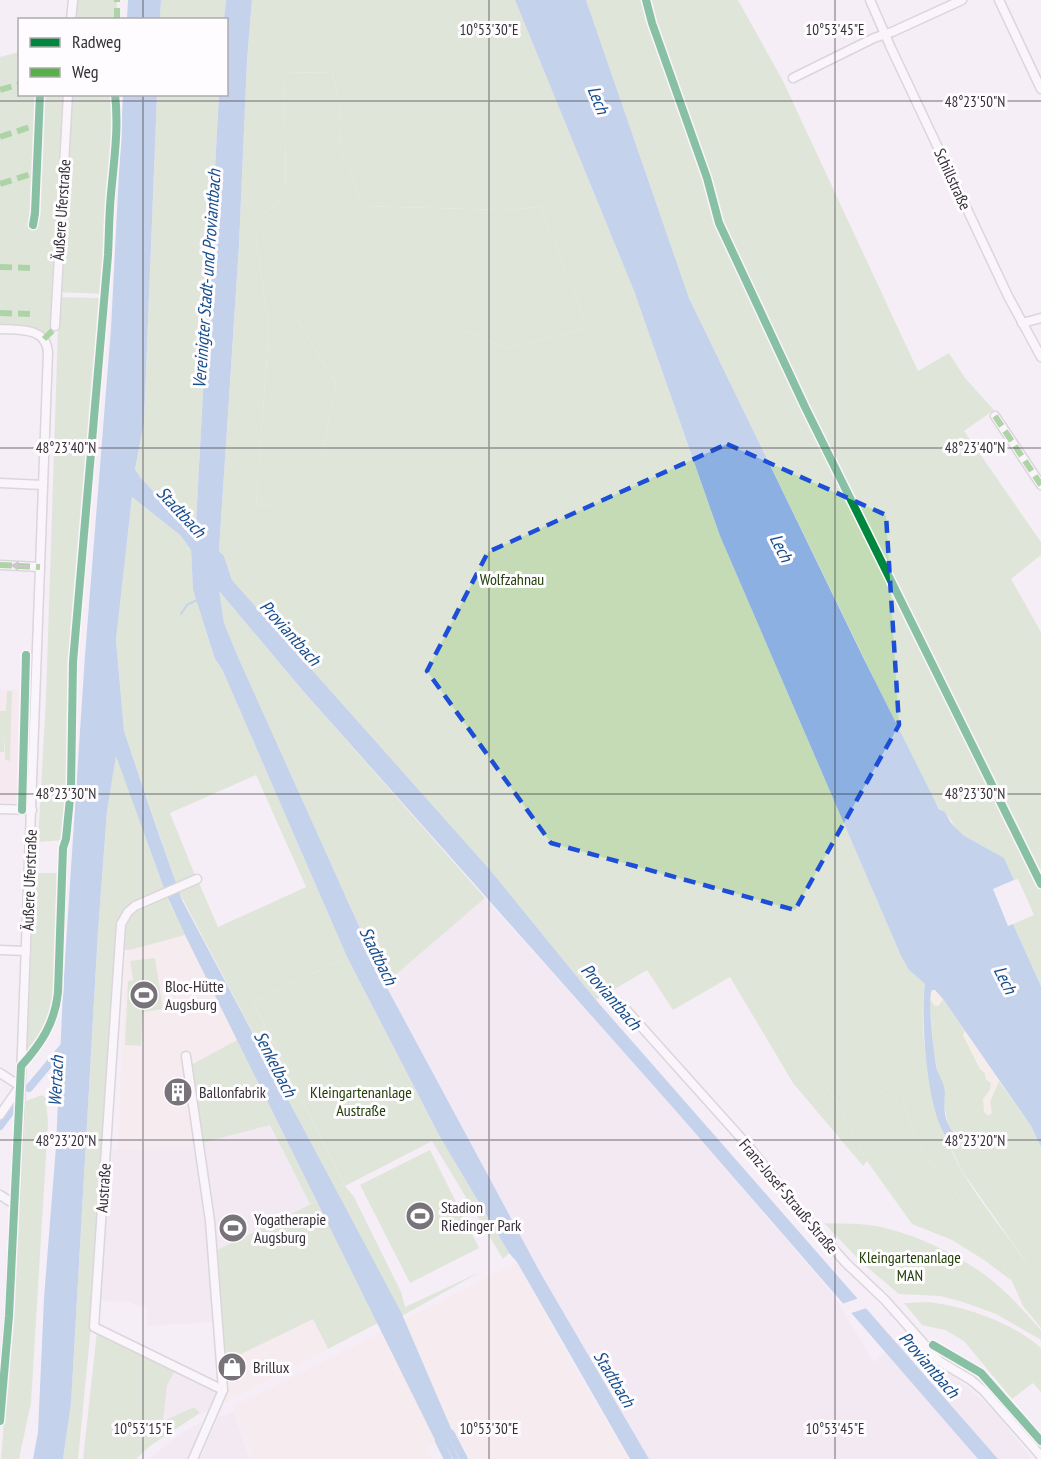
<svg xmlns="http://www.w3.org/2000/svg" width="1041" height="1459" font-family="'PT Sans Narrow',sans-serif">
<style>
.commercial{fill:#f7e6e6}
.built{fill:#eee2f0}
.education{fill:#f7e5e9}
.green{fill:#c4dcb5}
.forest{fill:#c4dbb5;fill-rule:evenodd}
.sand{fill:#f2ead9}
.water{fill:#8bb0e1}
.pier{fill:#f5eef6}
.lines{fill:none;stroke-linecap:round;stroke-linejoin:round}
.stream{stroke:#8bb0e1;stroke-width:2}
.canal{stroke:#8bb0e1;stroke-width:8}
.minor-casing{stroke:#bbb6bc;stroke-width:11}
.minor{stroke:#fefcfe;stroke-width:8}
.quiet{stroke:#56b246;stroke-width:6;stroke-dasharray:12 6;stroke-linecap:butt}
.cycleway-casing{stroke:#fffcff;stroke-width:11}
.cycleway{stroke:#00873e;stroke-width:8}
.oneway{fill:#99969a}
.marked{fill:none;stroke:#1d4ed8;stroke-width:4.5;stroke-dasharray:12 8;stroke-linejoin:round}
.ticks{fill:none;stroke:#343035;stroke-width:1.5;stroke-opacity:0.45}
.labels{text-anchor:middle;stroke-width:6;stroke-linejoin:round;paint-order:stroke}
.street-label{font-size:16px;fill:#343035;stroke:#fffcff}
.park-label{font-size:16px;fill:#224009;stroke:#fffcff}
.poi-label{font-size:16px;fill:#343035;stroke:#fffcff;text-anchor:start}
.water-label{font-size:18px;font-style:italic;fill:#154e8b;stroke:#fffcff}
.ticks-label{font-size:15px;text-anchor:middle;fill:#343035;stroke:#fffcff;stroke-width:6;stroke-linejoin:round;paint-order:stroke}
</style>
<rect width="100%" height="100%" fill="#f5eef6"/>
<g class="commercial">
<path d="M185,935L237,1040L191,1065L203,1148L118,1150L125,962L130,950Z"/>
<path d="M517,1262L580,1376L629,1459H470L456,1433H453L404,1320Z"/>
<path d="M313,1318L328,1349L224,1403L227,1389L225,1362Z"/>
<path d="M382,1332L436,1442L426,1448L432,1459H252L233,1407Z"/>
</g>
<g class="built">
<path d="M485,898L676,1111L832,1293L874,1362L910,1331L927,1354L994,1410L1032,1459H649L541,1274L385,984Z"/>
<path d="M270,1125L310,1204L217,1250L202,1143Z"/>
<path d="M197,1148L207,1220L215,1322L147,1326V1307L138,1306L129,1302L99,1301L107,1150Z"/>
<path d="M175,1370L217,1390L208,1411L200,1413L193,1407L163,1422L167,1386Z"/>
<path d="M234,1412L250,1459H200L218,1417Z"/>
<path d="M203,1421L187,1459H149L181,1433Z"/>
</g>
<path class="education" d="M0,689H20L17,803L0,802Z"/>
<g class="green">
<path d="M73,0H117V19L71,20Z"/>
<path d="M586,0H738L783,81L918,371L949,353L965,378L994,410L964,431L1041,542V555L1011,579L1041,632V986L1013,924L1034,915L1018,879L1014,880L1004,859L1000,856L958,832L949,817L940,809L929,792L689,298Z"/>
<path d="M19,52L20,94L115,95L118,116L104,294L56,292L55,326L53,330L44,339L42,336L0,329V57Z"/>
<path d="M332,72L339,101L341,149L363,206L503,210L541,207L588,328L507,348L464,330L297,320L336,384L313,504L256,506L269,329L256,236V218L286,198L284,73Z"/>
<path d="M59,297L100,298L69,698V788L64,840L38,842L46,697Z"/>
<path d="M7,691H12L10,761L5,760V735L4,752H0V711H6Z"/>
<path d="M34,873H63L57,1005L51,1027L31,1055L27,1052Z"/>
<path d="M165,893L185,935L130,950H119L124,917Z"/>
<path d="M347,957L440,1137L345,1186L253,1002Z"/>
<path d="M155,958L163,1009L143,1012L141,1046L125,1045L128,981L133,980L130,961Z"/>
<path d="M929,997L934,1005L938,1006L943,999L965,1031L963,1035L980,1069L985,1073L986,1079L991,1083L990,1090L983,1099L990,1101L999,1081L1031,1126L1041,1147V1280L1029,1266L962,1171L946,1138L951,1141L943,1098L945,1090L938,1073L934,1053Z"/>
<path d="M827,1068L838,1079L880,1091L890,1097H903L909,1122L927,1159L951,1186L1012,1281L984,1260L952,1240L912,1224L867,1161L841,1109L827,1088Z"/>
<path d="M42,1095L46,1098L48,1123L31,1403L19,1459H1L16,1272L26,1101Z"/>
<path d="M430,1150L479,1248L410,1283L360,1185Z"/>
<path d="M317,1201L378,1323L328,1349L313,1319L225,1362L217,1250Z"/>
<path d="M824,1223C839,1224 855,1223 870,1225C908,1231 949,1250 981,1272C1004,1288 1023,1310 1041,1330V1340L996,1314L963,1302L940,1296L899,1294L862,1263Z"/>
<path d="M929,1302C968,1307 1011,1322 1041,1348V1392L1033,1383L1012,1399L964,1341L945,1330L922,1325L904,1303Z"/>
<path d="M97,1331L175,1370L167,1386L163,1421L194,1407L200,1413L150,1446L136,1459H83Z"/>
</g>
<g class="forest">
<path d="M161,0H226L224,19H160Z"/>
<path d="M252,0H515L634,291L720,536L901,956L909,970L925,984C916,1037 935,1125 962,1171C981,1204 1007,1235 1029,1266L1041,1280V1328L1023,1306L1012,1281L951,1186L927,1159L909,1122L903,1097H890L880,1091L857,1099L827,1069V1088L841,1109L867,1161L863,1166L793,1083L730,977L673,1010L647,970L596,1000L491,871L232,580L224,556L219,552L239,245L247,60ZM332,72L339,101L341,149L363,206L503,210L541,207L588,328L507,348L464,330L307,240L297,320L336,384L313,503L256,506L269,329L256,236V218L286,198L284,73Z"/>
<path d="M157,95H219L196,523L193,532H191L140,477L135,469L144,422Z"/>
<path d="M132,497L180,535L191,550L193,590L215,659L222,669L347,957L253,1002L345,1186L354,1197L401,1292L405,1307L480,1272L402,1316L179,892L199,883L218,927L306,887L256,775L170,813L195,875L176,883L124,731L116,640Z"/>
<path d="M218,590L304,692L485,898L385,984L238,657L224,623Z"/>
<path d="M116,754L165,888L125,909L118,924L91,1327L78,1459H63L71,1404L98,931L107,811Z"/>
<path d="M237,1040L317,1201L310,1204L270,1125L202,1143L191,1065Z"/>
<path d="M440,1137L509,1253L503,1259L432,1141Z"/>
</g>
<g class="sand">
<path d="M932,990H935L943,999L935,1006L929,997Z"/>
<path d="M965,1031L999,1081L990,1101L992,1113L988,1116L984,1112L983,1099L990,1090L991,1083L986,1079L985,1073L980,1069L963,1035Z"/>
</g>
<g class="water">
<path d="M128,0H161L160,19H127Z"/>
<path d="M226,0H252L247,60L239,245L219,551L224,556L232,580L491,871L596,1000L998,1459H978L676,1111L304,692L219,591L224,623L238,657L385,984L541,1274L649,1459H630L517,1262L509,1253L440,1137L347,957L222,669L215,659L193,590L191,550L180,535L132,497L116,640L124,731L155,823L182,900L401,1312L453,1433L448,1436L459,1459H453L442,1439L436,1442L185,935L167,896L116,756L107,811L98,931L71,1404L63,1459H33L38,1432L44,1298L56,1146L63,990L85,655L111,328L123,95H157L144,422L135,469L140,477L191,532L193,531L196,523L219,95L226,94V20L224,19Z"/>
<path d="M515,0H586L689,298L863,657L939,809L945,812L951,823L963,835L1004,858L1014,880L993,889L1008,926L1013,924L1041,986V1147L1031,1126L943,999L935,990H932C927,998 934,1057 937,1069C939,1076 945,1085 945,1092C944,1106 943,1120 953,1132L951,1141C927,1125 920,1013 925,984L909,970L901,956L720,536L634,291Z"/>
</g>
<path class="pier" d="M862,1297L870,1307L848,1314L839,1305Z"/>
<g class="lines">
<path class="stream" d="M181,614L187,605L197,600"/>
<g class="canal">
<path d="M29,1088L66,1044"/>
<path d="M0,1126L14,1107"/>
<path d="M451,1434L464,1459"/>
<path d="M439,1441L448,1459"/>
</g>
<g class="minor-casing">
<g id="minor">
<path d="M870,0L891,48L1008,296L1041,357"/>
<path d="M999,0L1041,89"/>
<path d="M71,20L73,0"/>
<path d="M793,78L874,38L892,32L962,0"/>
<path d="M1022,323L1041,318"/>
<path d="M55,326L68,94"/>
<path d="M0,329C19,330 46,327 48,352L20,1104L9,1316L0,1421"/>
<path d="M995,416L1041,485"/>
<path d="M0,483L43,485"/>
<path d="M0,565L40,567"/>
<path d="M0,809L32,810"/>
<path d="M197,879L135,906L128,912L121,924L94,1327L223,1390"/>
<path d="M0,950L26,951"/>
<path d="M621,1004L750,1148L806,1218L846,1263L885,1300L939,1361L971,1380L984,1391L1041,1456"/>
<path d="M186,1056L210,1221L223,1390L193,1459"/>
<path d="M0,1073L20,1086L0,1115"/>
<path d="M0,1195L14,1204"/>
</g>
</g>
<use href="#minor" class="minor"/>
<g class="quiet">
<path d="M117,20V0"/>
<path d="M0,90L20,84"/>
<path d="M0,137L39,124"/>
<path d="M0,184L37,172"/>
<path d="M0,267L32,268"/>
<path d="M0,313L30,314"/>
<path d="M44,339L53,330L55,326"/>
<path d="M995,416L1041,485"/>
<path d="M0,565L40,567"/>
</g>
<g class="cycleway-casing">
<g id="cycleway">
<path d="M646,0L652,23L707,178L719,223L805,407L1041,884"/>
<path d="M33,225L35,213L40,94"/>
<path d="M22,810L26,655"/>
<path d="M933,1345L981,1373L1041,1441"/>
<path d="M0,1421L9,1316L21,1066C41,1044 55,1023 58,992L63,848L66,839L71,788L73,662L108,255C109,235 109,214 111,194C114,160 119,128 115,94"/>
</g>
</g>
<use href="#cycleway" class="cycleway"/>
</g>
<defs><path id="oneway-solid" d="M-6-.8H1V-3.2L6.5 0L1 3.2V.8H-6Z" transform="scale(1.5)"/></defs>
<use class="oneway" href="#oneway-solid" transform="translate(20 566) rotate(-176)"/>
<path d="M0 0H1041V1459H0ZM727,444L886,515L899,725L795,910L551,843L427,671L488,552Z" fill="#f5eef6" fill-opacity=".55" fill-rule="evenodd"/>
<path class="marked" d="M727,444L886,515L899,725L795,910L551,843L427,671L488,552Z"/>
<path class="ticks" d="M143,0V20M489,0V1459M835,0V1459M143,94V1459M0,101H1041M0,448H1041M0,794H1041M0,1140H1041"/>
<defs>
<g id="stadium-disc" transform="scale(1.5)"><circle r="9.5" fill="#787279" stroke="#fffcff"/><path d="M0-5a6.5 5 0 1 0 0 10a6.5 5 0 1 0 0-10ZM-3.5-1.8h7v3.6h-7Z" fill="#fff"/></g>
<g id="building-disc" transform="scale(1.5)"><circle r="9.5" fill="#787279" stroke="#fffcff"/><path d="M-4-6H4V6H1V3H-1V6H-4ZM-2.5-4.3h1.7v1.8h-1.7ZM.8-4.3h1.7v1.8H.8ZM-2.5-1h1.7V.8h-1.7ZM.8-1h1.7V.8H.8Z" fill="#fff"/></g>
<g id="shop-disc" transform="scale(1.5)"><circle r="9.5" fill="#787279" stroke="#fffcff"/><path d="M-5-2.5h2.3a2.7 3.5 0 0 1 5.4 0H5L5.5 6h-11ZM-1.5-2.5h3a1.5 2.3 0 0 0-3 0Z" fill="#fff"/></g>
</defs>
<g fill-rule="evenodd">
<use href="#stadium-disc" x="144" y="995"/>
<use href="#building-disc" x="178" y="1092"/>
<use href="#stadium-disc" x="420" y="1216"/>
<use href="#stadium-disc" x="233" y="1228"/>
<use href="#shop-disc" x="232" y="1367"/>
</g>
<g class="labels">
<g class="street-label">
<text transform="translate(953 179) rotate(65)" y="6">Schillstraße</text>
<text transform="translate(61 210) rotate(-86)" y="6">Äußere Uferstraße</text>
<text transform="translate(29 880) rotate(-88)" y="6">Äußere Uferstraße</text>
<text transform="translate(103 1188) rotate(-86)" y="6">Austraße</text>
<text transform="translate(789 1196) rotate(50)" y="6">Franz-Josef-Strauß-Straße</text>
</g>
<g class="park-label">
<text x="512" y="585">Wolfzahnau</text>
<text x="361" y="1098">Kleingartenanlage<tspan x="361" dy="18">Austraße</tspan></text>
<text x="910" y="1263">Kleingartenanlage<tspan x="910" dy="18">MAN</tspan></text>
</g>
<g class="poi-label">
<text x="165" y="992">Bloc-Hütte<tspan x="165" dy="18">Augsburg</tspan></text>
<text x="199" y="1098">Ballonfabrik</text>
<text x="441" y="1213">Stadion<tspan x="441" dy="18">Riedinger Park</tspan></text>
<text x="254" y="1225">Yogatherapie<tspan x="254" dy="18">Augsburg</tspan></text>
<text x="253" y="1373">Brillux</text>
</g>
<g class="water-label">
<text transform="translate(598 100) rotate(68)" y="6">Lech</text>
<text transform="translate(207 279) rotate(-86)" y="6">Vereinigter Stadt- und Proviantbach</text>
<text transform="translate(181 512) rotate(47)" y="6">Stadtbach</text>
<text transform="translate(781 548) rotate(63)" y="6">Lech</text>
<text transform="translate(290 633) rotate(48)" y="6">Proviantbach</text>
<text transform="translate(378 956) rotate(64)" y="6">Stadtbach</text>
<text transform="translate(1005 980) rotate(63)" y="6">Lech</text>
<text transform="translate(611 997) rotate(49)" y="6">Proviantbach</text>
<text transform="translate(275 1064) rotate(63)" y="6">Senkelbach</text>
<text transform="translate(56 1081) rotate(-87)" y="6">Wertach</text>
<text transform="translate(929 1365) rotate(49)" y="6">Proviantbach</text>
<text transform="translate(614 1379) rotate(59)" y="6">Stadtbach</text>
</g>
</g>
<g class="ticks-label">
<text x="489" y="35">10°53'30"E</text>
<text x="835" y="35">10°53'45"E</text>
<text x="975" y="107">48°23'50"N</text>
<text x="66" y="453">48°23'40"N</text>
<text x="975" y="453">48°23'40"N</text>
<text x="66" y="799">48°23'30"N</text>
<text x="975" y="799">48°23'30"N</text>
<text x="66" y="1146">48°23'20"N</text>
<text x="975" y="1146">48°23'20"N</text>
<text x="143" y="1434">10°53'15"E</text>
<text x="489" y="1434">10°53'30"E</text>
<text x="835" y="1434">10°53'45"E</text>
</g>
<rect x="18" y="18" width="210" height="78" fill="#fffcff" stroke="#aeaaae" stroke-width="1.5"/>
<rect x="30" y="38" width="30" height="9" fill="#00873e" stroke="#aeaaae" stroke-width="1.5"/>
<text x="72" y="48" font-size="18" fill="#343035">Radweg</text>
<rect x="30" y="68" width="30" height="9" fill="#56b246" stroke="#aeaaae" stroke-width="1.5"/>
<text x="72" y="78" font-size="18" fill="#343035">Weg</text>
</svg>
